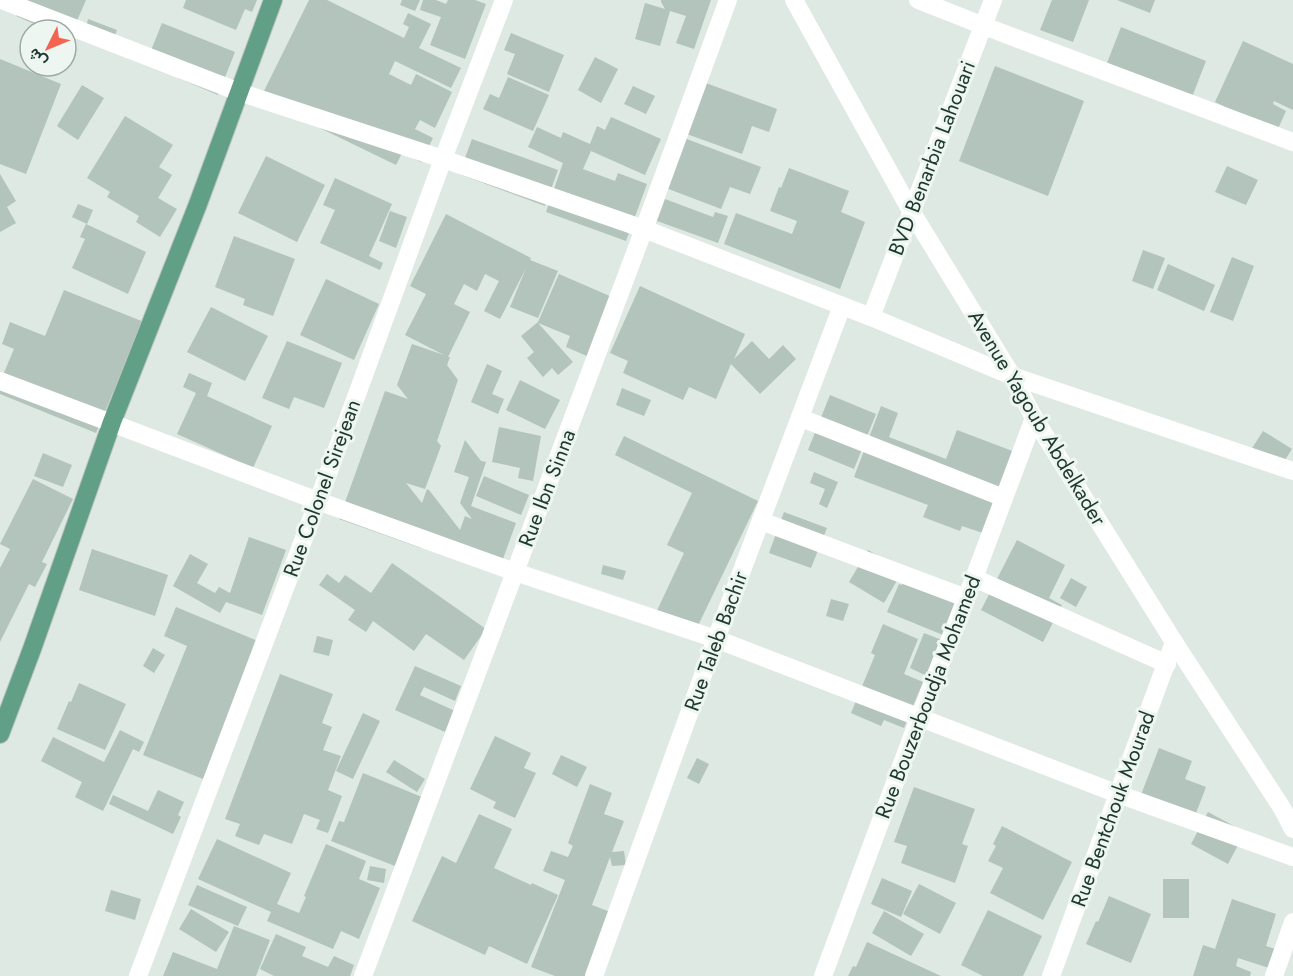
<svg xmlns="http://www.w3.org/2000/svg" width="1293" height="976" font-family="Jost,Vazirmatn,sans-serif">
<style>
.building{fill:#b2c4bb}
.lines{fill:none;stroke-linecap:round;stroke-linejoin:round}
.major-casing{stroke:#bcc3c0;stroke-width:20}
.minor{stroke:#fff;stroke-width:18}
.major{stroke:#619f87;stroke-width:18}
.labels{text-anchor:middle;stroke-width:6;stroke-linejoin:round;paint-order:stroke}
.street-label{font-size:21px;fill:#1f382e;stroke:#edf6f0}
</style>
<rect width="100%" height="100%" fill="#dde9e2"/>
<g class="building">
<path d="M23,0H86L69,39L66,38V30H48L16,16Z"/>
<path d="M186,0H257L252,12L245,9L236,30L183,8Z"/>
<path d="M309,0H327L404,38L409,27L403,24L408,13L431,24L419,48L461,68L451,88L395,61L389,74L411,85L416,74L452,92L435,128L420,120L415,129L433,138L421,162L402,153L396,165L260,99Z"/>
<path d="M402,0H420L415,11L400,5Z"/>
<path d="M423,0H436L446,4L448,0H475L486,4L465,59L430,45L441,17L420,10Z"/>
<path d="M661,0H711L694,49L676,43L686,16L670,11L660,46L635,39L645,3L665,9L661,2Z"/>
<path d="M1052,0H1089L1073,42L1040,30Z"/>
<path d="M1117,0H1155L1150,13Z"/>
<path d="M88,19L117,30L110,48L86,27Z"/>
<path d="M162,23L235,52L218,95L178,78L179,76L146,63Z"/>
<path d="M1121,27L1206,61L1192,97L1107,63Z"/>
<path d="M511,33L564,55L549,92L507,74L515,54L504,50Z"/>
<path d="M1243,41L1293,64V110L1274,101L1273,104L1286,111L1277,131L1215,102Z"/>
<path d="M595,57L618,69L601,103L578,90Z"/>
<path d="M0,59L61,84L26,174L0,164Z"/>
<path d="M995,66L1084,101L1048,196L959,161Z"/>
<path d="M508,77L549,95L533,131L483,109L490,94L499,98Z"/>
<path d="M703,82L777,109L769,132L752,126L742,154L684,133Z"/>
<path d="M82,85L104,98L78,140L57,126Z"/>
<path d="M633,86L655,96L646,114L624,104Z"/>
<path d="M125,116L173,145L159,167L172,175L158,198L177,209L160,237L136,222L139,216L107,197L110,192L87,178Z"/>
<path d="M611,117L661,139L645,175L591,151L583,169L615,181L618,173L647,184L626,241L546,212L563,163L528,147L537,127L561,138L563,132L590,144L597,126L605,130Z"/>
<path d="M684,138L761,167L750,194L730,187L721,209L666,188Z"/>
<path d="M472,139L558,170L545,206L459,174Z"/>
<path d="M266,156L325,185L297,242L238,213Z"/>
<path d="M1227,166L1258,180L1246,205L1215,192Z"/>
<path d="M789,168L849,191L841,212L865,222L840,289L724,244L736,213L792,234L797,221L770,211L779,187L781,188Z"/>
<path d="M0,174L16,201L7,207L16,223L0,232Z"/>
<path d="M335,178L392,204L369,256L383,263L380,270L320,243L335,210L323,205Z"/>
<path d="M665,199L713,217L715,212L728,216L718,243L657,221Z"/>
<path d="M78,204L93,210L87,224L72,217Z"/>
<path d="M390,211L407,217L396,248L379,241Z"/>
<path d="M446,214L531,258L530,260L558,271L538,318L510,307L526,268L500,319L484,311L499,281L485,274L477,291L464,284L454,304L470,312L448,357H450L447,365L458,380L437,441L441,446L425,489L406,483L422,503L427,489L429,490L460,530L465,516L472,519L460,503L469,477L454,472L465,440L481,461L486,462L471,506L516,523L499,570L426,544L421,548L339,519L385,391L408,399L397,385L412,344L444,355L405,335L426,294L410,286Z"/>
<path d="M86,224L146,252L128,294L72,268L85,239L80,237Z"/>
<path d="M234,236L295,259L273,316L243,305L245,299L215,287Z"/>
<path d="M1143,250L1165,258L1153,289L1132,281Z"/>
<path d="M1232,257L1254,266L1233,321L1210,312Z"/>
<path d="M1168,264L1215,285L1204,311L1157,290Z"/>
<path d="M559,274L612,297L587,356L566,347L570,336L538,323L573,362L558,375L552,368L543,377L527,358L534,352L521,336L538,322Z"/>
<path d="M326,279L379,304L354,360L300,335Z"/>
<path d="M640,286L745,334L734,359L752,341L769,359L783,345L796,359L760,394L731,364L716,399L689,387L683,400L623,373L628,361L610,353Z"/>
<path d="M64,290L144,322L116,393L113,392L96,433L0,394V382L14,349L2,344L10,322L45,336Z"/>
<path d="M211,307L268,336L245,381L187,352Z"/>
<path d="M287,341L342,363L324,408L294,397L289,409L262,398Z"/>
<path d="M487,364L502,371L492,394L504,399L498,414L471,402Z"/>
<path d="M189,373L212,383L207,396L272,426L253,468L177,434L196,393L183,387Z"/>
<path d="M520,380L560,400L545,429L506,410Z"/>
<path d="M622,388L651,400L644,416L616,405Z"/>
<path d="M830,395L876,414L854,469L808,450Z"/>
<path d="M881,406L898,413L889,437L946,459L957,430L1015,452L983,533L962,526L960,531L923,517L928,505L854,477Z"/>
<path d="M499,427L541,436L533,481L518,478L520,468L492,462Z"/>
<path d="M1263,431L1292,449L1278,471L1249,453Z"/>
<path d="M624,436L758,501L693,636L654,617L684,553L667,545L692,493L615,455Z"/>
<path d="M43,453L72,465L63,487L34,476Z"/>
<path d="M814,472L838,482L827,508L819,504L825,489L810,483Z"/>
<path d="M484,476L529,495L521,515L476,496Z"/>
<path d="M33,479L73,499L42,562L47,564L35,587L29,584L0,642V568L10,549L0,544Z"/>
<path d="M784,512L827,528L811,568L769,553Z"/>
<path d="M249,537L286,550L262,615L226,602L220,613L173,586L190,554L208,564L197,583L215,593L219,587L230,593Z"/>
<path d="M1017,540L1065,565L1049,598L1062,605L1043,642L981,610Z"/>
<path d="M92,549L168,575L155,616L79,590Z"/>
<path d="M868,550L903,570L884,603L849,582Z"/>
<path d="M392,563L486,629L464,660L426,634L414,651L373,621L366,632L348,620L355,610L319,585L327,574L339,583L345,575L371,593Z"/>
<path d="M603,565L626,571L623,580L601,574Z"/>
<path d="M908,570L960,592L943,635L887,612L899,584L902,585Z"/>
<path d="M1071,578L1087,587L1076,607L1060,598Z"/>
<path d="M831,599L849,604L843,621L826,616Z"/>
<path d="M176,607L260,642L203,779L143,755L187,646L164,636Z"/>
<path d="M883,624L918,639L904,674L923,682L904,728L884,720L881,726L851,713L875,655L871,653Z"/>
<path d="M924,633L942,640L927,676L910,668Z"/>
<path d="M317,636L333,640L329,656L313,652Z"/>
<path d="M153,648L165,655L154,673L143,666Z"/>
<path d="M415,666L461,686L455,701L424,687L420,695L455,711L445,732L395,710Z"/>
<path d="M280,674L333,694L322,723L332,727L323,750L341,756L328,790L342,796L328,833L316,829L320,820L304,814L292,844L264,834L259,845L235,836L240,824L225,819Z"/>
<path d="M79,683L126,704L105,750L57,729L69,701L71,702Z"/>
<path d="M363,713L380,721L353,779L336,771Z"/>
<path d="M120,730L144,742L139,752L133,749L103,811L75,797L82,782L41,761L53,737L104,762Z"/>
<path d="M495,736L531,753L524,768L536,773L515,818L493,808L496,802L470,789Z"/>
<path d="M1159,748L1192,761L1185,779L1206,787L1193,821L1139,800Z"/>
<path d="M561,755L587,767L577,787L552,774Z"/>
<path d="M697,758L709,764L699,784L687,778Z"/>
<path d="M394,760L425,779L417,792L386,772Z"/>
<path d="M363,773L422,797L395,866L331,841L339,821L344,822Z"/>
<path d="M590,784L612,793L604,814L624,821L612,852L624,851L626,865L612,866L610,857L592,905L613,913L588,976H555L531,967L565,880L543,871L551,851L568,857L573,846L568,843Z"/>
<path d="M914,787L975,809L962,844L968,846L955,883L901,863L907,846L894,842Z"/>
<path d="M158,790L184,802L178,815L181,817L173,834L109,804L113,795L148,811Z"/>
<path d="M1208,812L1245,832L1228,864L1191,844Z"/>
<path d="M479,814L512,829L494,868L531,885L532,883L558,895L527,964L489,946L485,955L412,921L442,856L456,863Z"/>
<path d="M1002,826L1072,862L1043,920L990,893L1003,868L988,861L996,846L993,844Z"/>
<path d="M217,839L291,873L277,904L299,913L306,897L304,896L326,844L366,861L359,879L380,888L359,939L341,931L333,949L267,921L271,912L198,879Z"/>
<path d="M370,866L386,869L384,883L367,880Z"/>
<path d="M882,878L912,891L901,917L871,904Z"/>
<rect x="1163" y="879" width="26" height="39"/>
<path d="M919,884L956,903L940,934L903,914Z"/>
<path d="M197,885L247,907L238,926L188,905Z"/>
<path d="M111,890L141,899L135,920L105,911Z"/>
<path d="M1109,896L1151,914L1131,963L1086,944L1096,921L1098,922Z"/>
<path d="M1232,899L1276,914L1266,946L1275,949L1269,968L1238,958L1236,966L1251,972L1250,976H1193L1203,945L1215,949Z"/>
<path d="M191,909L229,932L216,952L179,929Z"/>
<path d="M988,910L1042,936L1023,976H983L961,965Z"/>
<path d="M884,911L924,934L911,956L872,933Z"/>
<path d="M234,926L270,940L256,976H163L173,952L217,969Z"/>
<path d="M276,934L306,947L302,956L328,967L334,956L354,965L350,976H274L260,969Z"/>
<path d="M867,942L941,976H848L853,966L856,967Z"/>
</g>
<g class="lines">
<g class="major-casing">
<path id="major" d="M0,734L32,649L112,422L198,204L273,0"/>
</g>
<g class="minor">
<path d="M2,0L239,92L443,159L644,229L871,317L1012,376L1293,471"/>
<path d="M794,0L911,211L1012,376L1034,418L1174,642L1282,808L1293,829"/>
<path d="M918,0L984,26L1293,142"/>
<path d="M871,317L993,0"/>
<path d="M0,381L318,501L515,572L716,639L1118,794L1293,857"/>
<path d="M801,418L1004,498"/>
<path d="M761,521L966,598"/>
<path d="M974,578L1167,664"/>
<path d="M138,976L318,501L443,159L504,0"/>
<path d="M363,976L644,229L728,0"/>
<path d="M594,976L716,639L842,306"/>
<path d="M823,976L919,718L974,578L1034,418"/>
<path d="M1051,976L1174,642"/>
<path d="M1274,976L1293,922"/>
</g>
<use href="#major" class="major"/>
</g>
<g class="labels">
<g class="street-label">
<text transform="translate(932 158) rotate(-69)" y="7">BVD Benarbia Lahouari</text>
<text transform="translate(1037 418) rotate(59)" y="7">Avenue Yagoub Abdelkader</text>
<text transform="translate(322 488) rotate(-70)" y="7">Rue Colonel Sirejean</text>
<text transform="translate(547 488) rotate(-69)" y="7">Rue Ibn Sinna</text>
<text transform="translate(716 641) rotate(-70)" y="7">Rue Taleb Bachir</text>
<text transform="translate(928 697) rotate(-69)" y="7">Rue Bouzerboudja Mohamed</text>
<text transform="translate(1113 809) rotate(-70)" y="7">Rue Bentchouk Mourad</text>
</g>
</g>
<g transform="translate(48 48) rotate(227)"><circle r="28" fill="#edf6f0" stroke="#9baaa2" stroke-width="1.5"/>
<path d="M0-4.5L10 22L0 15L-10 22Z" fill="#f36451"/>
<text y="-9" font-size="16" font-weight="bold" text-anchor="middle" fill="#1f382e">ش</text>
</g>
</svg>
